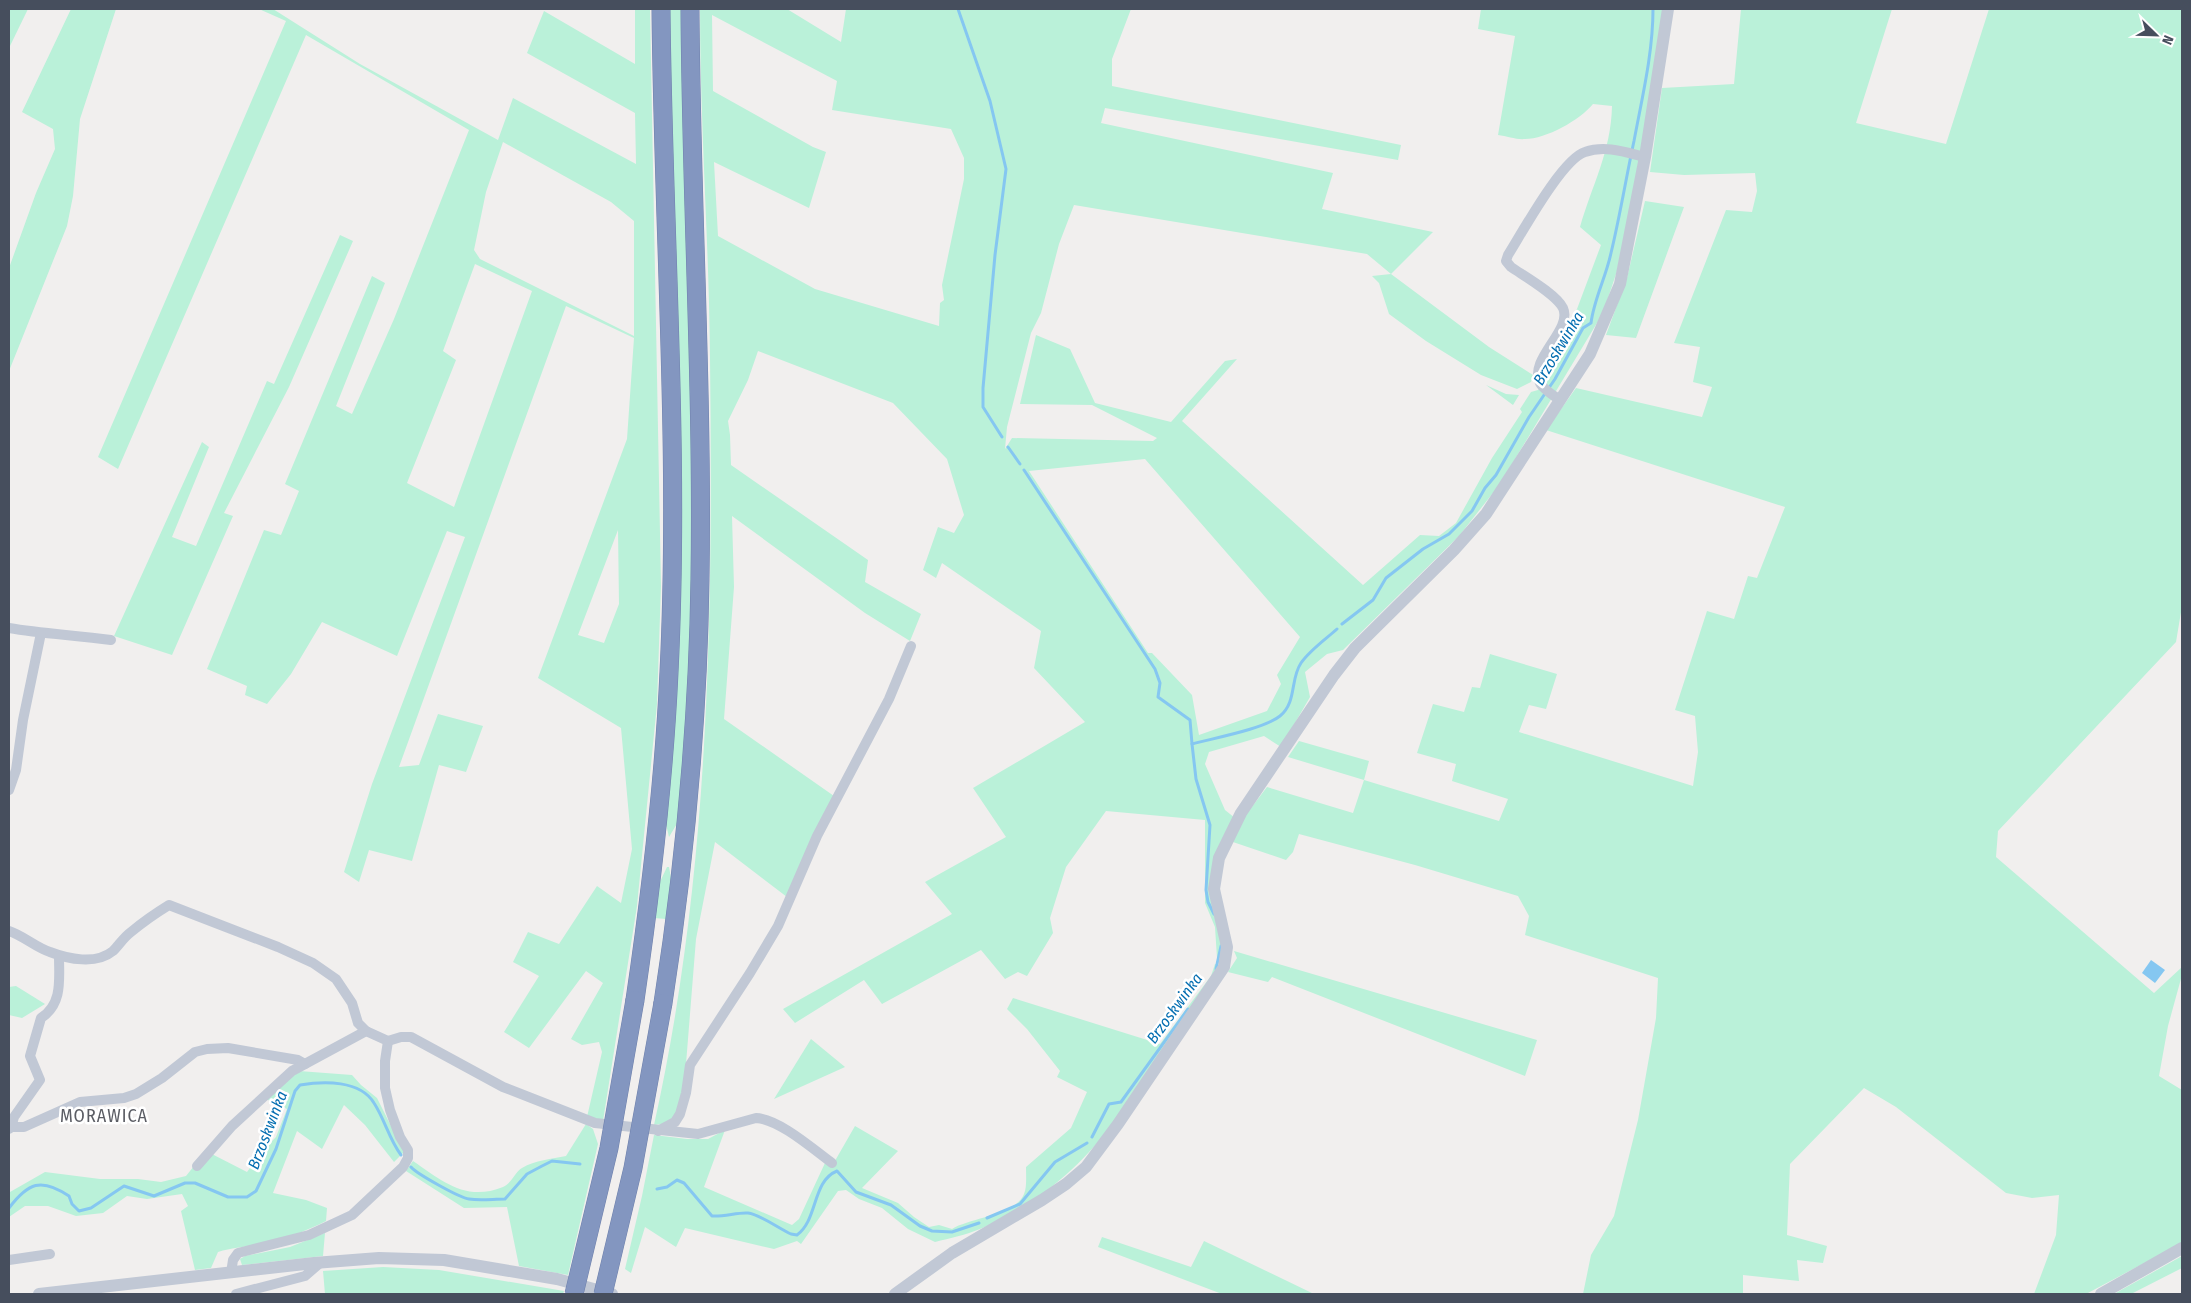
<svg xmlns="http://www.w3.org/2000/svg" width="2191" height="1303" font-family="'Fira Sans Condensed',sans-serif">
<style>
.green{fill:#baf1d9;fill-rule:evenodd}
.water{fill:#85c7f1}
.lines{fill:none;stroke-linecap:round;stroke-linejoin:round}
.stream{stroke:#85c7f1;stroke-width:3}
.motorway-casing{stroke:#6f81ac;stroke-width:19}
.minor{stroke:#c1c8d5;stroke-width:10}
.tertiary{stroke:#c1c8d5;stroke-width:12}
.motorway{stroke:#8396c0;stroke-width:18}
.motorway-bridge-casing{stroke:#6f81ac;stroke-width:19;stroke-linecap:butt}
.motorway-bridge{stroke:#8396c0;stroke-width:18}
.labels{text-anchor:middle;stroke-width:5;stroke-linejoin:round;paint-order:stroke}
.water-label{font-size:16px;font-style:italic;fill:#046eb1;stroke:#fff}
.quarter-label{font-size:18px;letter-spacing:1px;fill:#5b5d64;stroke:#fff}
</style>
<rect width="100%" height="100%" fill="#f1efee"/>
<g class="green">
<path d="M10,9H28L9,48V11Z"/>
<path d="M71,9H116L80,119L73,196L67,226L9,371V268L36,193L55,149L53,129L22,112Z"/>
<path d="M259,9H273L360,64L498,140L513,98L636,164L635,113L527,53L544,11L635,64V9H650L661,586L657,704L637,906L603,1121L587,1117L602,1052L599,1042L582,1045L571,1039L603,983L586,971L529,1048L504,1032L539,976L513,962L528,932L559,944L597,886L621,903L632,849L621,728L538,678L627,439L634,338L566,306L399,767L419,765L438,714L483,726L466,772L439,765L412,861L369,850L359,882L344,872L372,784L465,537L447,531L397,656L322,622L291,674L267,704L245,695L247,686L207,669L264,530L281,535L299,491L285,484L372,276L385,283L336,406L352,414L394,319L469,130L306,35L118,469L98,457L286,21ZM503,142L611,202L634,221V336L480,259L474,250L486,192ZM475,264L532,291L454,507L407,483L456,360L443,351ZM618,530L619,604L604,643L578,635Z"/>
<path d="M668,9H684L693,518L691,671L681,817L669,837L664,816Z"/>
<path d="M700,9H787L841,42L846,9H1131L1112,59V86L1401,145L1398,160L1105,108L1101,123L1333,173L1322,209L1433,232L1391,274L1489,347L1533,375L1531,382L1517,389L1481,375L1426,341L1389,314L1379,283L1372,276L1391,274L1367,254L1074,205L1059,244L1041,313L1031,333L1007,427L1005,449L1012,438L1153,441L1157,438L1092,405L1020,404L1036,335L1070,349L1095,403L1171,422L1225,361L1237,359L1182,421L1363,585L1420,535L1439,536L1456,523L1492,458L1522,412L1520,409L1531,392L1538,390L1545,381L1544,369L1577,309L1601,245L1580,227C1592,185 1611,152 1612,106L1593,104C1580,120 1546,139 1525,139C1517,140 1507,136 1498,135L1515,36L1478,29L1481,9H1663L1641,152L1617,271L1603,313L1500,484L1459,536L1343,650L1327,654L1305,672L1310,697L1281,747L1264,736L1209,752L1205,764L1225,810L1235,818L1217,858L1223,958H1217L1215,927L1205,903V820L1106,811L1066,867L1050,918L1053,933L1027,976L1018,972L1005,979L981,950L882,1004L864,980L795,1023L783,1009L952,914L925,882L1006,837L973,788L1085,722L1034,668L1041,631L942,563L936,578L923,570L938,527L954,533L964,515L947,459L893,403L758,351L748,380L728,421L730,435L731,465L868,560L865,582L921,614L910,641L865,613L732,516L734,587L724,719L834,796L787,897L715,842L696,939L686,1064L680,1106L669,1123L654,1125C710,874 713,614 710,358C709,241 700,125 700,9ZM712,15L837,81L832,110L951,129L964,158V179L942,285L944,300L940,303L939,326L815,289L718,236L714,162L809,208L826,152L813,147L713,91ZM1145,459L1300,637L1277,675L1281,684L1267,711L1199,735L1192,695L1152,653H1148L1029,471Z"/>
<path d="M1741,9H1892L1856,123L1946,144L1989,9H2182V606L2176,642L1998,831L1996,857L2154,993L2182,967V975L2168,1026L2159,1076L2182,1090V1243L2086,1294H2034L2056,1235L2059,1195L2032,1198L2006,1193L1896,1107L1864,1088L1790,1164L1787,1235L1827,1246L1823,1263L1797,1260L1799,1281L1743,1275V1294H1583L1591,1255L1614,1216L1638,1120L1656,1018L1658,978L1525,935L1529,916L1518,896L1415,865L1299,834L1293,852L1286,860L1230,841L1242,820L1267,787L1353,813L1364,780L1288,757L1299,741L1369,761L1364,780L1499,821L1508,799L1452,781L1456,764L1417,753L1433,704L1464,712L1472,687L1480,688L1490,654L1557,674L1546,709L1529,705L1519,732L1693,786L1698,752L1695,716L1675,710L1707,611L1734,619L1748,576L1757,578L1785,507L1546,430L1576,388L1702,417L1712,387L1693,382L1700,347L1674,343L1726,210L1752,212L1757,191L1755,173L1684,175L1650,172L1662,88L1734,84Z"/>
<path d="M1645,201L1684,207L1636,338L1606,335L1627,278Z"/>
<path d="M340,235L353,241L289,387L224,513L233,516L172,655L114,636L202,442L209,447L172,537L196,546L267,381L274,384Z"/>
<path d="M1486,385L1506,394L1519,395L1513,405Z"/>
<path d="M667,867H669L671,878L666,919L654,918L658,886Z"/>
<path d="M1234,951L1537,1040L1525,1076L1272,977L1268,982L1228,972L1237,958Z"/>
<path d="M1215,964L1220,966L1107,1131C1076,1171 1028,1211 980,1229C966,1235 950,1238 935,1242L908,1229L882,1208L859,1199L846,1190L838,1191L801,1244L797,1241L774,1249L685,1228L676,1247L645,1227L631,1273L625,1269L642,1196L654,1135L687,1139H708L725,1130L704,1187L792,1225L799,1219L825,1163L832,1166L855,1126L898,1151L862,1188L898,1203L914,1217L929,1227L939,1225L952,1229C970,1218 1016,1215 1024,1194C1027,1187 1026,1176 1026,1167L1071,1128L1087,1092L1057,1077L1060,1071L1027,1029L1007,1009L1013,998L1160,1044L1211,976Z"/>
<path d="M16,986L45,1004L22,1018L9,1015V987Z"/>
<path d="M811,1039L845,1067L774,1099Z"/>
<path d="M299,1071L352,1075L361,1085L377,1098L404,1152L394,1162L365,1125L344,1105L322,1149L297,1131L273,1193L306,1200L327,1208L326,1221C306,1231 286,1239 264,1244C248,1247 234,1247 218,1252L211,1268L195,1270L181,1211L188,1206L182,1194L147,1199L127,1196L103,1213L76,1216L48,1206H25L9,1217L10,1192L45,1172L100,1179H138L161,1182L186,1176L206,1151L247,1172L262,1151L276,1137L287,1109L266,1099Z"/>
<path d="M586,1124L593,1129L598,1144L568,1275L519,1266L507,1207L464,1208L406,1171L413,1161C442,1181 466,1202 503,1187C511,1184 515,1172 522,1168C535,1160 552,1159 566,1156Z"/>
<path d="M325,1233L323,1256L242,1265L240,1259L245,1256L290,1247Z"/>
<path d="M1102,1237L1191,1267L1204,1241L1314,1294H1222L1098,1247Z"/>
<path d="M2182,1256V1268L2131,1294H2114Z"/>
<path d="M383,1267L439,1270L564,1291L563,1294H325L323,1271Z"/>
</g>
<path class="water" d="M2151,960L2165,970L2155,983L2142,973Z"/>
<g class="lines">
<g class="stream">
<path d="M958,9L990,101L1006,169L995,255L983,388V407L1002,437"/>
<path d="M1008,447L1020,464"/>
<path d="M1024,470L1155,669L1160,683L1158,697L1190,720L1192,744"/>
<path d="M1342,624L1373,600L1386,578L1423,549L1449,534L1472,511L1485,488L1496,475L1529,417L1555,379L1583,328L1591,323C1594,299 1606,277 1611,253C1620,216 1626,178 1634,141C1642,98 1653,53 1653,9"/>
<path d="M1214,914L1208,902L1206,890L1210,825L1196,779L1192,744C1214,738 1264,729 1280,716C1297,702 1290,679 1301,663C1310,650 1326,639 1337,629"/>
<path d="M1216,969L1221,946"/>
<path d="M1092,1137L1109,1104L1121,1102L1188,1009"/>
<path d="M411,1167C417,1174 460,1198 469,1199C480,1201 493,1199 505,1199L527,1174L542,1166L552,1161L580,1164"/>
<path d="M657,1189L667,1187L677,1180L684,1183L712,1216C724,1217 738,1212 748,1213C759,1214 780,1229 791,1234L797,1235C818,1220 812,1181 837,1171L856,1192L891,1205L920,1226L932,1231L952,1232L979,1223"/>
<path d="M9,1208C28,1183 41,1177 69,1196L72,1204L79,1211L91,1208L124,1186L154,1196L185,1183H195L228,1197H247L256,1191L276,1149L295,1091L300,1085C324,1081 360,1080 374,1103C385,1120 389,1139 401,1155"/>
<path d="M987,1218L1020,1204L1055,1162L1087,1143"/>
</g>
<g class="motorway-casing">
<g id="motorway">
<path d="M635,1000C651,891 664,782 669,672C680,451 663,230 661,9"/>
<path d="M663,1003C685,862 698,721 700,579C703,389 691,199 690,9"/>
</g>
</g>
<g class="minor">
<path d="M1560,400C1554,396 1543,389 1540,383C1528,359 1573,330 1563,308C1556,294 1524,276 1511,267L1506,261L1508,255C1522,233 1562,159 1585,152C1605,145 1625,152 1645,157"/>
<path d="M9,628C43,634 77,635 111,640"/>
<path d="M9,790L16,770L23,720L41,633"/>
<path d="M9,931C24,936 35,947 50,952C68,959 96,965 113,951C119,945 124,937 131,932C143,922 156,913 169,905L278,947L313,963L336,979L352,1003L358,1023L366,1031L388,1041L385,1061V1088L390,1110L400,1137L408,1150V1158L403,1167L352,1215L309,1235L238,1253L233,1260L231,1273"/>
<path d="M388,1041L401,1037H411L503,1087L595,1123L698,1134L756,1118C779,1119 813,1149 832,1163"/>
<path d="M11,1127H24L80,1102L124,1098L136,1094L162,1078L195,1052L207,1049L228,1048L298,1060L305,1064"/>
<path d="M9,1129L11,1127L14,1117L40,1080L30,1056L41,1018C63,1004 59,979 59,956"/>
<path d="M658,1131L675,1122L680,1114L686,1093L690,1065L750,973L778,926L817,836L889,699L911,646"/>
<path d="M197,1166L232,1126L292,1071L366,1031"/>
<path d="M9,1260L50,1254"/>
<path d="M236,1294L305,1276L320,1263"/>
</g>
<g class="tertiary">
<path d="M39,1294L314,1263L379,1258L444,1260L557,1279L612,1294"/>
<path d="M895,1294L952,1253L1042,1200L1066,1184L1086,1167L1118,1124L1224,967L1227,947L1214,889L1219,858L1241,813L1334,675L1355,648L1454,550L1486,514L1590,354L1620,284L1645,157L1668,9"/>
<path d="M2101,1294L2182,1248"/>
</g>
<use href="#motorway" class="motorway"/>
<g class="motorway-bridge-casing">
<g id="motorway-bridge">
<path d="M574,1294L609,1148L635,1000"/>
<path d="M603,1294L633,1168L663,1003"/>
</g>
</g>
<use href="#motorway-bridge" class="motorway-bridge"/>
</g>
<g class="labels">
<g class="water-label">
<text transform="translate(1558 348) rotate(-59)" y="6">Brzoskwinka</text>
<text transform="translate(1174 1008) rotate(-54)" y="6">Brzoskwinka</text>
<text transform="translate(267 1130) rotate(-69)" y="6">Brzoskwinka</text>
</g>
<g class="quarter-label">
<text x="104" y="1122">MORAWICA</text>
</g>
</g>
<rect width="2191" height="1303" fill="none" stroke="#464e5d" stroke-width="20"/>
<g transform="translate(2156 35) rotate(113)" stroke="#ffffff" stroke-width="4" paint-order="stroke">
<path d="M0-4L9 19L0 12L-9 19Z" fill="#464e5d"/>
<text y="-8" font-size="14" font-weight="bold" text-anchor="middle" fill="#464e5d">N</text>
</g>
</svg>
